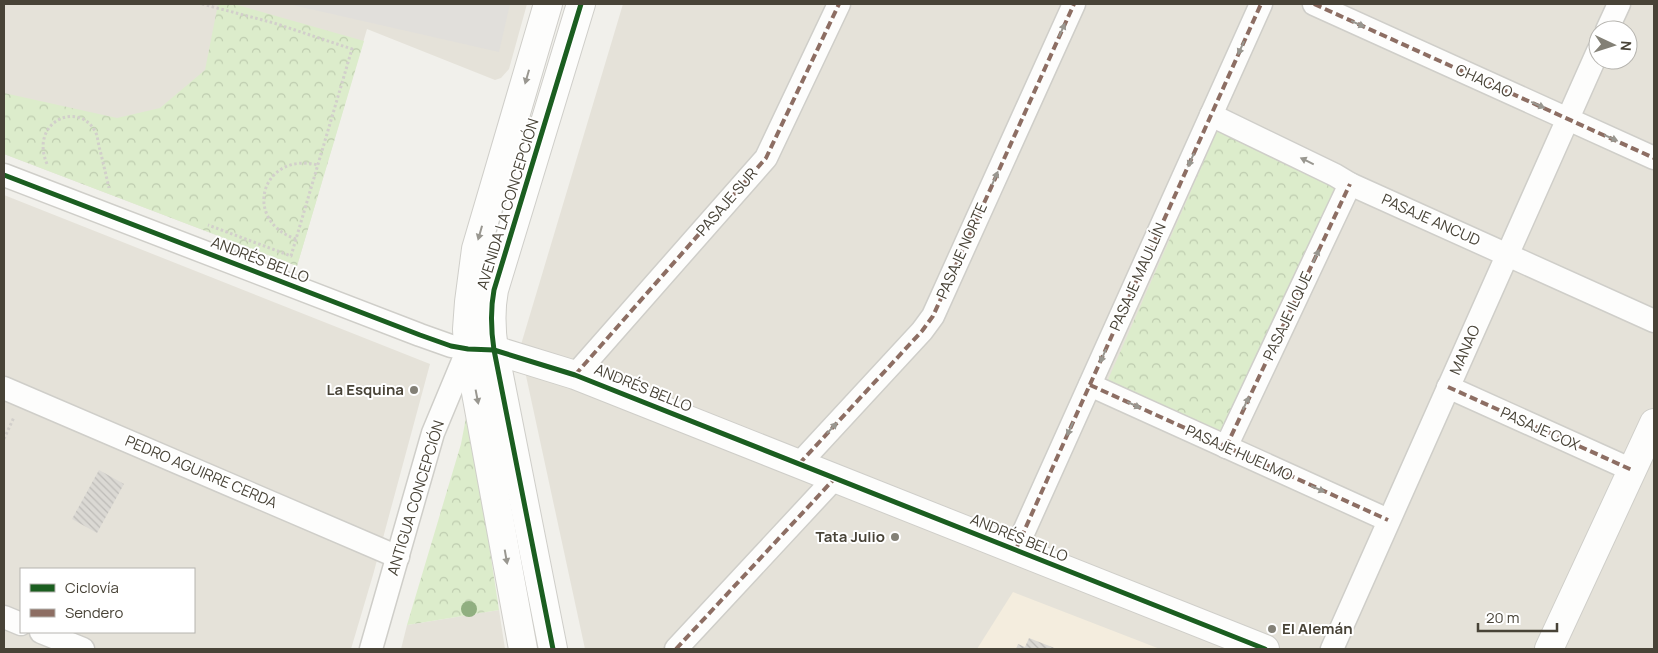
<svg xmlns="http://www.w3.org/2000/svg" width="1658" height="653" font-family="Manrope,sans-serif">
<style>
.residential{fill:#e5e2d9;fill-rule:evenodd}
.commercial{fill:#f4edde}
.park{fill:url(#park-crowns)}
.parking{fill:#e1dfdb}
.building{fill:url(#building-back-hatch)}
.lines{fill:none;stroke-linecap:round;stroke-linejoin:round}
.minor-casing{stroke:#cfcec9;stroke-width:25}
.tertiary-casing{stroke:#cfcec9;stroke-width:30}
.path{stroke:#d2cfcb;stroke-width:3;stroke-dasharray:2.5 2.5;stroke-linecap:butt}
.minor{stroke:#fdfdfc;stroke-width:22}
.tertiary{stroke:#fdfdfc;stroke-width:28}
.quiet{stroke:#8d6e63;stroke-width:4;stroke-dasharray:8 4;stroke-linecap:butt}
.cycleway-casing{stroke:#fff;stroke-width:8}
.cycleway{stroke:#1b5e20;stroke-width:5}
.tree{fill:#90af80}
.oneway{fill:#999790}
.poi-dot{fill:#838076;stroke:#fff;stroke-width:2}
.labels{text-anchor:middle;stroke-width:4;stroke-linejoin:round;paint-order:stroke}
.street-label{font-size:15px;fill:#484337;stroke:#fff}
.poi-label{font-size:15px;font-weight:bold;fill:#484337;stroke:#fff;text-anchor:end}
</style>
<defs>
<pattern id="park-crowns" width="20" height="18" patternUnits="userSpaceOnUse" patternTransform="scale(1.25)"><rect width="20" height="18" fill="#dceccb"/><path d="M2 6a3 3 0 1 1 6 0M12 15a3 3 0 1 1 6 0" fill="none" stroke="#beccaf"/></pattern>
<pattern id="building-back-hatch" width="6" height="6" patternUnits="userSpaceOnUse" patternTransform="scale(1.25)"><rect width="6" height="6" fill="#dbd9d4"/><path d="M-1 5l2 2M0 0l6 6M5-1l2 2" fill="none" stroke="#bdbbb7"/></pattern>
</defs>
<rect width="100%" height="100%" fill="#f1f0eb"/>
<g class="residential">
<path d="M4,4H527L509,69L501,78L495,80L367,29L297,266L4,154Z"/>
<path d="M623,4H1654V649H585L520,348ZM1598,30H1628V60H1598Z"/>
<path d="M4,195L430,364L373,575L351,649H4ZM21,569H194V632H21Z"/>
<path d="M499,610L505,649H401L407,625Z"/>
</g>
<path class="commercial" d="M1013,592L1160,649H977Z"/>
<g class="park">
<path d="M218,4H234L364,41L297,266L4,154V93L117,118L160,108L205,70Z"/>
<path d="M1219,127L1339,184L1222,434L1107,382Z"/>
<path d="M468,407L499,610L407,625L461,444Z"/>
</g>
<path class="parking" d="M288,4H510L499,52Z"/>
<g class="building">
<path d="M99,470L124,484L97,533L72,519Z"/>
<path d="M1029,638L1057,649H1016L1018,644L1025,647Z"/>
</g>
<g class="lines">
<g class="minor-casing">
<g id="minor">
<path d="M1314,4L1654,158"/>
<path d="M1607,30L1619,4"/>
<path d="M1211,115L1335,175L1350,184L1654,321"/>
<path d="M4,175L420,335L451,346L468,349L433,433L371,649"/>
<path d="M575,375L766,158L839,4"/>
<path d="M1090,385L1388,520"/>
<path d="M1448,387L1632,470"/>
<path d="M4,388L398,557"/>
<path d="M1226,447L1350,184"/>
<path d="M799,464L922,331L933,316L1074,4"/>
<path d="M1016,549L1261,4"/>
<path d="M4,617L21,624"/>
<path d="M41,632L83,649"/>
<path d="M676,649L835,478"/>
<path d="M1332,649L1598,51"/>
</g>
</g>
<g class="tertiary-casing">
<g id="tertiary">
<path d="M468,349L494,350L575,375L1265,649"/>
<path d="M523,649L468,349L467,329L469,302L476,249L548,4"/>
<path d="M553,649L494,350C491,330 490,311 494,290L581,4"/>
<path d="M1549,649L1654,423"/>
</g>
</g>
<g class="path">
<path d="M202,4L274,23L352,49L291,256L208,225"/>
<path d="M47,164C29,122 78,100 95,131C98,136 98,144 100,150C103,162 106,175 109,188"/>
<path d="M296,239C241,220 262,151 318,165"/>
<path d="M4,439L14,417"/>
</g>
<use href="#minor" class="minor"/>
<use href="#tertiary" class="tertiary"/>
<g class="quiet">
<path d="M1314,4L1654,158"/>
<path d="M575,375L766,158L839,4"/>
<path d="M1090,385L1388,520"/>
<path d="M1448,387L1632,470"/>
<path d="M1226,447L1350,184"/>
<path d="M799,464L922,331L933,316L1074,4"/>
<path d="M1016,549L1261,4"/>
<path d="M676,649L835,478"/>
</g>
<g class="cycleway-casing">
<g id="cycleway">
<path d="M4,175L420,335L451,346L468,349L494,350L575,375L1265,649"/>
<path d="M553,649L494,350C491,330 490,311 494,290L581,4"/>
</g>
</g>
<use href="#cycleway" class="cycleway"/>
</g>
<circle class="tree" cx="469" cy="609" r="8"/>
<defs><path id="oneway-solid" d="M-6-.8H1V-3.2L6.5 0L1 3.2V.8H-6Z" transform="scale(1.25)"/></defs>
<g class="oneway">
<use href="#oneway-solid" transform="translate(1358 24) rotate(24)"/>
<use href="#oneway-solid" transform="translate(1062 30) rotate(-66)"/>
<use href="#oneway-solid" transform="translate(1241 48) rotate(114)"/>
<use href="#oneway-solid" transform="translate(527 77) rotate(106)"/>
<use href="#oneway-solid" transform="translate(1538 105) rotate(24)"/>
<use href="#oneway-solid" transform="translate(1611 138) rotate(24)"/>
<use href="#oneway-solid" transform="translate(1191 160) rotate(114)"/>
<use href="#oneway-solid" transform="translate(1307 161) rotate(-154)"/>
<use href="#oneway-solid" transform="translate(995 178) rotate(-66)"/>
<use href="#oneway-solid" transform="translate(480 233) rotate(106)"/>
<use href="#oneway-solid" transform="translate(1316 256) rotate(-65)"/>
<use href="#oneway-solid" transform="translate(1103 356) rotate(114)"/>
<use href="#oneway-solid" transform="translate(477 397) rotate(79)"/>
<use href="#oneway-solid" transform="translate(1246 403) rotate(-65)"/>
<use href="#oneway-solid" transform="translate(1134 405) rotate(25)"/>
<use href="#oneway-solid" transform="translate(832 428) rotate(-47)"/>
<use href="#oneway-solid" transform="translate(1070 429) rotate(114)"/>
<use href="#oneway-solid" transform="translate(1318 489) rotate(24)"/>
<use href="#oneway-solid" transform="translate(506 557) rotate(80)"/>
</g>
<g class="poi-dot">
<circle cx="414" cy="390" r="5"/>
<circle cx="895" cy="537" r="5"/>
<circle cx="1272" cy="629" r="5"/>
</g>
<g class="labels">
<g class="street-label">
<text transform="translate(1484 81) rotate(24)" y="5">CHACAO</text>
<text transform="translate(727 202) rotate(-49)" y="5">PASAJE SUR</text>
<text transform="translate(508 204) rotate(-73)" y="5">AVENIDA LA CONCEPCIÓN</text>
<text transform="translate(1431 220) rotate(24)" y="5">PASAJE ANCUD</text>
<text transform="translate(962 251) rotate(-66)" y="5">PASAJE NORTE</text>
<text transform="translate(260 260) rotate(21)" y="5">ANDRÉS BELLO</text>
<text transform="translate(1138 277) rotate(-66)" y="5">PASAJE MAULLÍN</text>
<text transform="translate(1288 316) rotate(-65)" y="5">PASAJE ILQUE</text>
<text transform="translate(1465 350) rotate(-66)" y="5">MANAO</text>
<text transform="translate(643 388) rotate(22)" y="5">ANDRÉS BELLO</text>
<text transform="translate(1540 429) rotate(24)" y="5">PASAJE COX</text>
<text transform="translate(1239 453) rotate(24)" y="5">PASAJE HUELMO</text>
<text transform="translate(201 472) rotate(23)" y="5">PEDRO AGUIRRE CERDA</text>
<text transform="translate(416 498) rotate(-73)" y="5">ANTIGUA CONCEPCIÓN</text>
<text transform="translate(1019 538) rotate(22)" y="5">ANDRÉS BELLO</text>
</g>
<g class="poi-label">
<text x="404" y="395">La Esquina</text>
<text x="885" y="542">Tata Julio</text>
<text x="1282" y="634" text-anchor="start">El Alemán</text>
</g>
</g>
<rect width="1658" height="653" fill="none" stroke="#484337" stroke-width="10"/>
<rect x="20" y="568" width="175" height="65" fill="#ffffff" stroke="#b6b4af"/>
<rect x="30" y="584" width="25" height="8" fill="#1b5e20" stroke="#b6b4af"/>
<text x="65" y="593" font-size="15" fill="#484337">Ciclovía</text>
<rect x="30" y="609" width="25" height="8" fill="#8d6e63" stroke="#b6b4af"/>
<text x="65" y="618" font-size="15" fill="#484337">Sendero</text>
<g transform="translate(1613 45) rotate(94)"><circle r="24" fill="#ffffff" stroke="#b6b4af"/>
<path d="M0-4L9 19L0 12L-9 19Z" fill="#838076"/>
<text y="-8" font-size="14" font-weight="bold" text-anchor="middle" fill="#484337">N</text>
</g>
<path d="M1478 623v8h79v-8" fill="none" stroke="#484337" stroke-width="2.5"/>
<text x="1486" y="623" font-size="15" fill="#484337" stroke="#ffffff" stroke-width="4" paint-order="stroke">20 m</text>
</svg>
